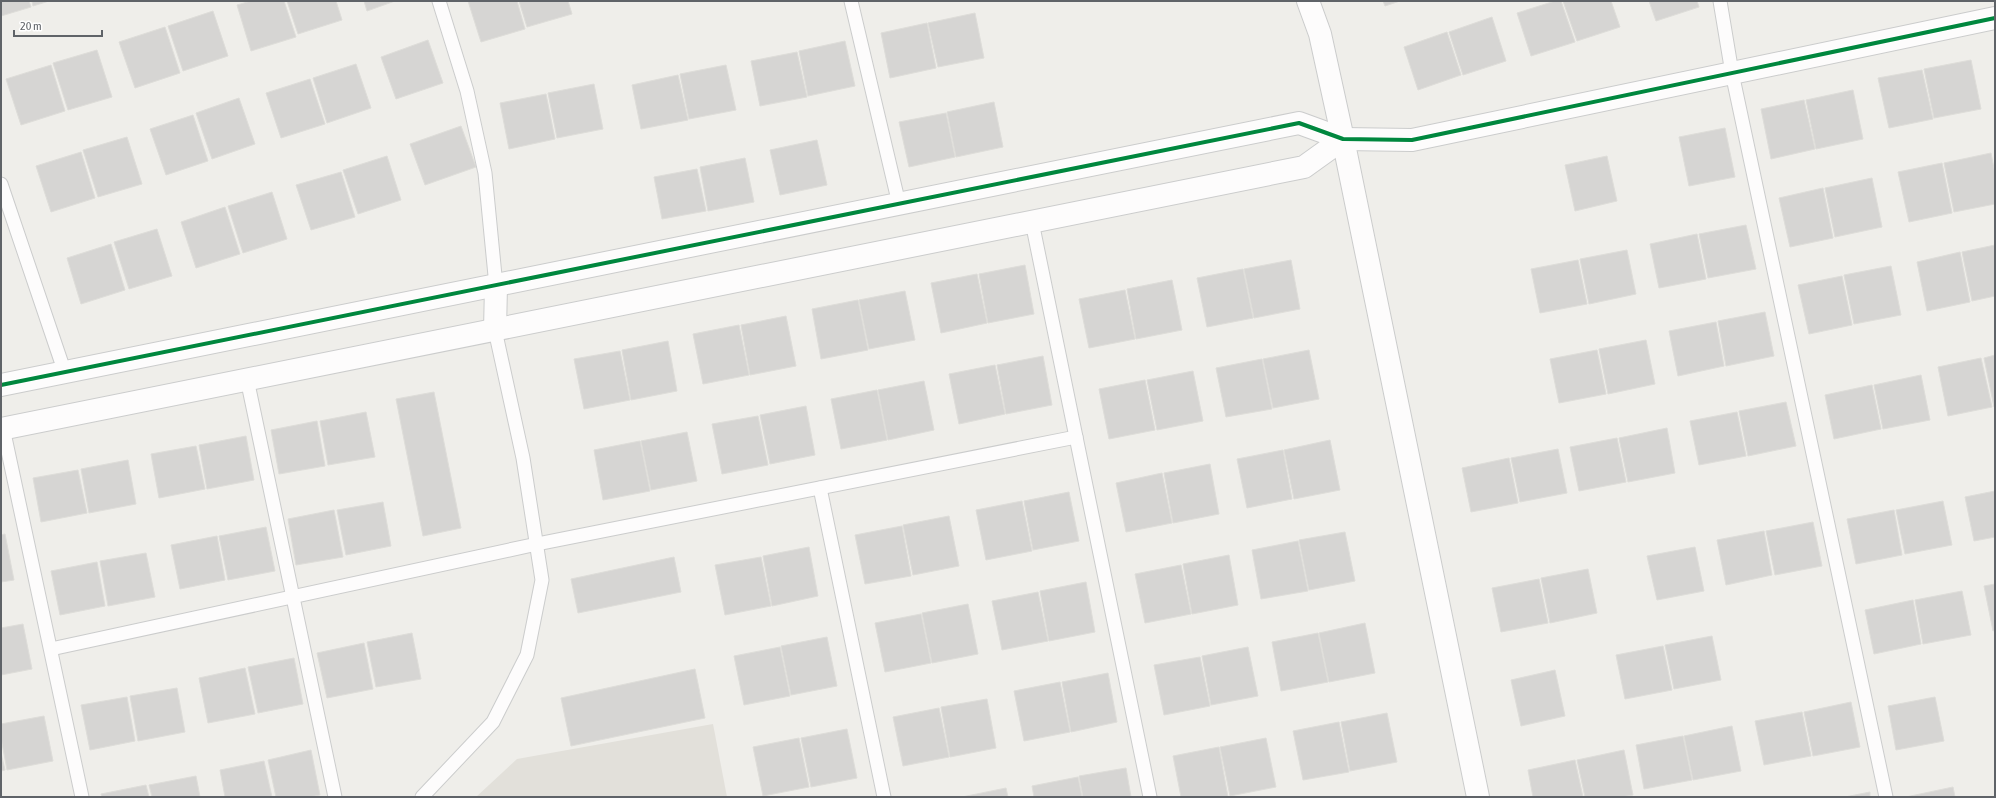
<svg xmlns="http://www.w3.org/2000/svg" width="1996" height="798" font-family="'Asap Condensed',sans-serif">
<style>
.education{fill:#e2e0da}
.building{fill:#d6d5d3;stroke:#deddd9}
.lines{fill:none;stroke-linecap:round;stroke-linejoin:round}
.service-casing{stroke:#cbcccc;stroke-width:15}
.minor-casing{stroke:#cbcccc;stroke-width:24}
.tertiary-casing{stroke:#cbcccc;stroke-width:24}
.service{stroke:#fdfcfc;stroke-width:13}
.minor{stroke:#fdfcfc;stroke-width:22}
.tertiary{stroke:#fdfcfc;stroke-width:22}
.cycleway-casing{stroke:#fff;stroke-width:6}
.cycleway{stroke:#00873e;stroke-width:4}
</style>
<rect width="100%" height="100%" fill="#efeeea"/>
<path class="education" d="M713,724L727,797H476L517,759Z"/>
<g class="building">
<path d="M1,1H29L31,7L1,16Z"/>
<path d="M32,1H49L33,6Z"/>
<path d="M251,1H284L296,37L251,51L237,5Z"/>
<path d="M287,1H336L342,20L298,34Z"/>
<path d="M364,1H395L367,11Z"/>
<path d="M468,1H517L525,29L481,42Z"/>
<path d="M519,1H568L572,14L527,27Z"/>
<path d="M1383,1H1400L1385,6Z"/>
<path d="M1555,1H1561L1575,42L1531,56L1517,13Z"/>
<path d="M1563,1H1611L1620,27L1577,41Z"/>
<path d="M1649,1H1697L1699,7L1656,21Z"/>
<path d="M213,11L228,56L183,71L168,26Z"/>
<path d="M975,13L984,58L938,67L928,23Z"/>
<path d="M1492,17L1506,61L1463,75L1449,32Z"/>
<path d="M927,23L936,68L890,78L881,33Z"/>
<path d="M165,27L180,73L135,88L119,42Z"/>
<path d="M1447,32L1461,75L1418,90L1404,47Z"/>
<path d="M428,40L443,83L396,99L381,57Z"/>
<path d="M845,41L855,86L808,96L799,51Z"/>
<path d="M97,50L112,97L68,110L53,63Z"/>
<path d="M797,52L807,97L760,106L751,61Z"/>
<path d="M1971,60L1981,109L1934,118L1924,69Z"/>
<path d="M356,64L371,108L327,123L313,78Z"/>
<path d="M51,65L65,111L21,125L6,79Z"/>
<path d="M726,65L736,110L689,119L680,74Z"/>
<path d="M1922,70L1933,119L1889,128L1878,78Z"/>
<path d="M678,75L688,120L641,129L632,85Z"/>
<path d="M310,79L325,124L281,138L266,93Z"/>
<path d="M594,84L603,129L557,138L548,93Z"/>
<path d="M1853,90L1863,139L1816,149L1806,100Z"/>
<path d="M546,94L555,139L509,149L500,103Z"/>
<path d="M239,98L255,144L212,159L196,113Z"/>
<path d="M1804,100L1815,149L1771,159L1761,109Z"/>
<path d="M994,102L1003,147L956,157L947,112Z"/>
<path d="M946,113L955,157L909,167L899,122Z"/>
<path d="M193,115L208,161L166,175L150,129Z"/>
<path d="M461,126L476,167L425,185L410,144Z"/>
<path d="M1725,128L1735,177L1689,186L1679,137Z"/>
<path d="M127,137L142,184L98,197L83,150Z"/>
<path d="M817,140L827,185L780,195L770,150Z"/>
<path d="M81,152L95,198L51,212L36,166Z"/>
<path d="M1991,153L1995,174V204L1954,212L1944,163Z"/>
<path d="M387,156L401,200L358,214L343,170Z"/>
<path d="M1607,156L1617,201L1575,211L1565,165Z"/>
<path d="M745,158L754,202L708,211L700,167Z"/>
<path d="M1942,163L1952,213L1909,222L1898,172Z"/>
<path d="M697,169L706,211L662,219L654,177Z"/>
<path d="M341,172L355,217L311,230L296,185Z"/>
<path d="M1872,178L1882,227L1835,237L1825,188Z"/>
<path d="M1823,188L1833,238L1790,247L1779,198Z"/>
<path d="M272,192L287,239L243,253L228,206Z"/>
<path d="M225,207L240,254L196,268L181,222Z"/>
<path d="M1746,225L1756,269L1708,278L1699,234Z"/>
<path d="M157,229L172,276L129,289L114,242Z"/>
<path d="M1697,234L1706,279L1659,288L1650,244Z"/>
<path d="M111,244L125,290L81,304L67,258Z"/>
<path d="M1995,245V296L1972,301L1962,252Z"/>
<path d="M1627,250L1636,294L1589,304L1580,259Z"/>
<path d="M1960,252L1970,302L1927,311L1917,262Z"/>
<path d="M1291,260L1300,309L1254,318L1244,269Z"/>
<path d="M1578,260L1587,304L1540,313L1531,269Z"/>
<path d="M1025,265L1034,314L988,323L979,274Z"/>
<path d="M1891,266L1901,315L1854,324L1844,275Z"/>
<path d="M1243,269L1253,318L1207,327L1197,278Z"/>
<path d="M977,274L987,323L941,333L931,283Z"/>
<path d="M1842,276L1852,325L1809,334L1798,285Z"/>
<path d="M1172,280L1182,330L1136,339L1127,289Z"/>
<path d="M1125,290L1135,339L1089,348L1079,299Z"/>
<path d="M905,291L915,340L869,349L859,300Z"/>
<path d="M858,300L868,350L821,359L812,309Z"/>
<path d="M1765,312L1774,356L1726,366L1718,321Z"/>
<path d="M786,316L796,366L750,375L741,325Z"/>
<path d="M1716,322L1724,366L1678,376L1669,331Z"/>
<path d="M739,325L749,375L703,384L693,334Z"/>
<path d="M1646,340L1655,384L1608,394L1599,349Z"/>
<path d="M668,341L677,391L631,400L622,350Z"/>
<path d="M1309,350L1319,399L1273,408L1263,359Z"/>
<path d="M1597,350L1606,394L1559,403L1550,359Z"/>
<path d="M620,351L630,400L584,409L574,359Z"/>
<path d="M1995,355V407H1994L1984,358Z"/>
<path d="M1043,356L1052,405L1006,414L997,365Z"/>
<path d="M1981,358L1992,407L1948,416L1938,367Z"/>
<path d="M1262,359L1272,409L1226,417L1216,368Z"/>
<path d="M995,365L1005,414L959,424L949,374Z"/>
<path d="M1193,371L1203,421L1157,430L1147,380Z"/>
<path d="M1921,375L1930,420L1883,429L1874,385Z"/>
<path d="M1145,380L1155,430L1109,439L1099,389Z"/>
<path d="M924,381L934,430L888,440L878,390Z"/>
<path d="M1872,385L1881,429L1834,439L1825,395Z"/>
<path d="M877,390L887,440L841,449L831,399Z"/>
<path d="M434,392L461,528L423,536L396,399Z"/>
<path d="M1786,402L1796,446L1748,456L1739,411Z"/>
<path d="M806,406L815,455L770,464L760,415Z"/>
<path d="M366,412L375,457L328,465L320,421Z"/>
<path d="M1737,412L1746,456L1699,465L1690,421Z"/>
<path d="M758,416L768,465L722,474L712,424Z"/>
<path d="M317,421L325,466L279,474L271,430Z"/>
<path d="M1667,428L1675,473L1628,482L1619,438Z"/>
<path d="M687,432L697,481L651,490L641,441Z"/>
<path d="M246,436L254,480L207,489L199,445Z"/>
<path d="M1617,438L1626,482L1579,491L1570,447Z"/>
<path d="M1330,440L1340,490L1294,499L1284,450Z"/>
<path d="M640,441L650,491L603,500L594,450Z"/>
<path d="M196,446L205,489L159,498L151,454Z"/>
<path d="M1558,449L1567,493L1520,502L1511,458Z"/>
<path d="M1283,450L1292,499L1247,508L1237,459Z"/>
<path d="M1509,458L1518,503L1471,512L1462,468Z"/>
<path d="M128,460L136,504L89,513L81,469Z"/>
<path d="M1210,464L1219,514L1173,523L1164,473Z"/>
<path d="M78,470L87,513L41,522L33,478Z"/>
<path d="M1162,473L1172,523L1126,532L1116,483Z"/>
<path d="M1995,491V537L1974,541L1965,497Z"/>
<path d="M1069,492L1079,541L1033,550L1024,501Z"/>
<path d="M1022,501L1032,551L986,560L976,510Z"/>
<path d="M1943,501L1952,545L1905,554L1896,510Z"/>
<path d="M383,502L391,546L346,555L337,510Z"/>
<path d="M334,510L343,557L296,565L288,519Z"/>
<path d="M1894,510L1902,555L1856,564L1847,519Z"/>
<path d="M949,516L959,566L913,575L903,525Z"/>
<path d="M1813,522L1822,566L1775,575L1766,531Z"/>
<path d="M902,526L911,576L865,584L855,535Z"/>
<path d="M266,527L275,571L228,580L219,536Z"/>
<path d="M1764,531L1772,575L1726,585L1717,540Z"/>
<path d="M1345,532L1355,581L1309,590L1299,540Z"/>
<path d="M5,534L14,580L1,582V535Z"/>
<path d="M217,536L225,580L180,589L171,545Z"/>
<path d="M1298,541L1308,591L1261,599L1252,550Z"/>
<path d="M809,547L818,596L772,606L763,556Z"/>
<path d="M1695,547L1704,591L1657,600L1647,556Z"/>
<path d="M146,553L155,597L108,606L100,561Z"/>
<path d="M1229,555L1238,605L1192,614L1183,564Z"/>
<path d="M674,557L681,592L578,613L571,579Z"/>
<path d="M761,557L771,606L725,615L715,565Z"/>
<path d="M97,562L105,606L60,615L51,571Z"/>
<path d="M1181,565L1191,614L1145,623L1135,574Z"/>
<path d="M1588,569L1597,613L1550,623L1541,578Z"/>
<path d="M1539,579L1548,623L1501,632L1492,588Z"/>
<path d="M1086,582L1095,632L1049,641L1040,591Z"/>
<path d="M1995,584V630L1993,631L1984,586Z"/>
<path d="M1962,591L1971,635L1923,644L1915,600Z"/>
<path d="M1038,592L1048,641L1002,650L992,601Z"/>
<path d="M1913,600L1921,644L1874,654L1865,610Z"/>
<path d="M968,604L978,654L932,663L922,613Z"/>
<path d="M921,614L931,663L885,672L875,623Z"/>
<path d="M1365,623L1375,673L1329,682L1319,633Z"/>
<path d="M23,624L32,669L1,675V628Z"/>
<path d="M412,633L421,679L376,687L367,642Z"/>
<path d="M1318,633L1328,682L1281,691L1272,642Z"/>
<path d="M1712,636L1721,680L1674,689L1665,645Z"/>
<path d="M827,637L837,686L791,695L781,646Z"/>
<path d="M364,643L373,689L327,698L317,653Z"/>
<path d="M1663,646L1672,690L1625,699L1616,655Z"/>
<path d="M780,647L790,696L744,705L734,656Z"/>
<path d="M1248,647L1258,696L1211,705L1202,656Z"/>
<path d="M1200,657L1210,706L1164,715L1154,665Z"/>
<path d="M294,658L303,704L258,713L248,667Z"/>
<path d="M245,668L255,714L208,723L199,678Z"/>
<path d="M695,669L705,718L571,746L561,698Z"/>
<path d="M1555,670L1565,716L1521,726L1511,680Z"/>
<path d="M1108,673L1117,722L1071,732L1062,682Z"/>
<path d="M1060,682L1070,732L1024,741L1014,691Z"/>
<path d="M177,688L185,732L138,741L130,696Z"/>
<path d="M127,697L135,741L90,750L81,705Z"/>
<path d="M1935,697L1944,741L1896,750L1888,706Z"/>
<path d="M987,699L996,748L950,757L941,707Z"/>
<path d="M1851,702L1860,747L1813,756L1804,712Z"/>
<path d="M939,708L949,757L903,766L893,717Z"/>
<path d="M1802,712L1811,756L1764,765L1755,721Z"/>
<path d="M1387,713L1397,762L1350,771L1341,722Z"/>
<path d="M44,716L53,761L7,770L1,738V724Z"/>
<path d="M1339,722L1349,772L1303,780L1293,731Z"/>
<path d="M1732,726L1741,771L1693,780L1684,736Z"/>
<path d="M847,729L857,778L811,787L801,738Z"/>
<path d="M1683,736L1692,780L1644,789L1636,745Z"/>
<path d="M799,738L809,787L763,796L753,747Z"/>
<path d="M1266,738L1276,787L1230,796L1220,747Z"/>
<path d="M1219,747L1228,797H1181L1173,756Z"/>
<path d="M311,750L320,795L309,797H276L268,760Z"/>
<path d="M1624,750L1633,795L1621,797H1585L1577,760Z"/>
<path d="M1,753L5,770L1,771Z"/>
<path d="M1575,760L1583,797H1533L1528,770Z"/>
<path d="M264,761L272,797H225L220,770Z"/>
<path d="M1126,768L1131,797H1083L1079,776Z"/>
<path d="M196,776L200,797H152L149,785Z"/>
<path d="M1078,777L1082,797H1034L1032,786Z"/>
<path d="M146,785L149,797H102L101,794Z"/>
<path d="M1953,787L1955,797H1906Z"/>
<path d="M1006,788L1008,797H962Z"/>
<path d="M1870,792V797H1845Z"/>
</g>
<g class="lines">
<g class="service-casing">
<g id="service">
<path d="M439,1L467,91L485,173L496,286"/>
<path d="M851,1L899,204"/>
<path d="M1720,1L1732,73L1886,797"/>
<path d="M1,184L65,373"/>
<path d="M1032,222L1076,437"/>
<path d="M247,379L335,797"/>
<path d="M3,428L82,797"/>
<path d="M820,488L884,797"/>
<path d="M51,649L537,544L1076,437L1150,797"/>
<path d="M422,797L493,722L527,655L542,580L523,458L495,330"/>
</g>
</g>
<g class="minor-casing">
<path id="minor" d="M1343,139L1412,140L1995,18"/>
</g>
<g class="tertiary-casing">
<g id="tertiary">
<path d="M1308,1L1320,34L1343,139L1478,797"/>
<path d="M495,330L496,286"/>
<path d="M1,385L1299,123L1343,139"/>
<path d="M1,429L1304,167L1343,139"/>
</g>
</g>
<use href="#service" class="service"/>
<use href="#minor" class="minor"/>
<use href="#tertiary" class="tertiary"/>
<g class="cycleway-casing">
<path id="cycleway" d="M1,385L1299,123L1343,139L1412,140L1995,18"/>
</g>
<use href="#cycleway" class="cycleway"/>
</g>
<rect width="1996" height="798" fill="none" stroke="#5f6368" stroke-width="4"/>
<path d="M14 30v6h88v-6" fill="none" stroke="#5f6368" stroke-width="2"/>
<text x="20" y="30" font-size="12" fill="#5f6368" stroke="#ffffff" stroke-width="3" paint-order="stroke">20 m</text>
</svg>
